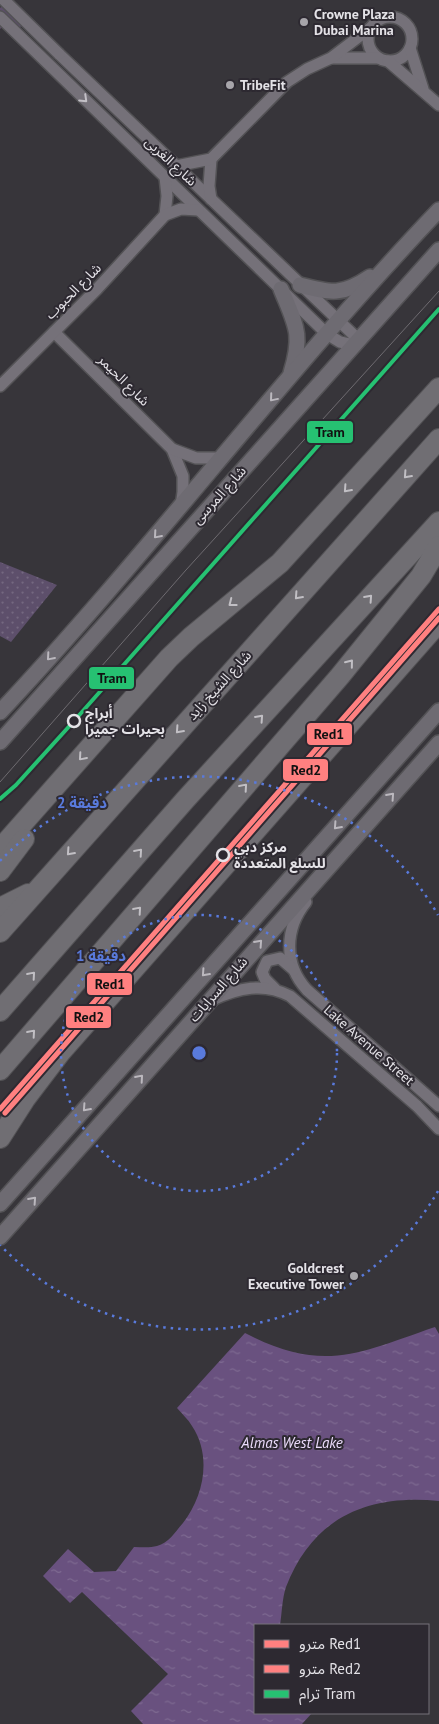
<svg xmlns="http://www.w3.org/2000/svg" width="439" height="1724" font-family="'PT Sans','Noto Sans Arabic',sans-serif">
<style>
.park{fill:url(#park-dots)}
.water{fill:url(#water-ripples)}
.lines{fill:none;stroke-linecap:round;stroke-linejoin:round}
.street-casing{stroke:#535255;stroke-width:14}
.secondary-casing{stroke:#535255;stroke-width:18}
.highway-casing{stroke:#535255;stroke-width:22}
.street{stroke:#757179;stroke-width:11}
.secondary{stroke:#6e6b72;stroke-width:15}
.highway{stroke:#706e73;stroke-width:20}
.tram{stroke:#6e6b70;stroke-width:1}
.street-bridge-casing{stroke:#535255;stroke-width:14;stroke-linecap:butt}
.street-bridge{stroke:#757179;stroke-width:11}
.tram-1-casing{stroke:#2d2931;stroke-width:8}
.tram-1{stroke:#26c172;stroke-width:4}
.metro-1-casing{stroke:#2d2931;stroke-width:9}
.metro-2-casing{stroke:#2d2931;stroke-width:9}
.metro-1{stroke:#ff8080;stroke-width:5}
.metro-2{stroke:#ff8080;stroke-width:5}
.oneway{stroke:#c3c0c6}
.oneway2{stroke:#bbb8be}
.oneway3{stroke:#c1bfc4}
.ring{fill:none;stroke:#597adc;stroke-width:2.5;stroke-dasharray:2.5 5}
.poi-dot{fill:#a7a5aa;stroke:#2d2931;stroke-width:2}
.stop-dot{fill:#2d2931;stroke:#e4e2e7;stroke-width:2.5}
.labels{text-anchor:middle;stroke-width:4;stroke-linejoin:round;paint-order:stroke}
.poi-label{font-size:14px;font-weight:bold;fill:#e4e2e7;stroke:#2d2931;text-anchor:start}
.street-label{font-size:14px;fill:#e4e2e7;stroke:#2d2931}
.stop-label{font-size:14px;font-weight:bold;fill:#e4e2e7;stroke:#2d2931;text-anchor:start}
.water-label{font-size:15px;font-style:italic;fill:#ecdcfc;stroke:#2d2931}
.centre{fill:#597adc;stroke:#2d2931;stroke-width:2.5}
.ring-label{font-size:15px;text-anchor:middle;font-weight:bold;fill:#597adc;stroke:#2d2931;stroke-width:4;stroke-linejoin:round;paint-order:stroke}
.line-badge{stroke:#2d2931;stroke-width:2}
.pale-badge-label{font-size:14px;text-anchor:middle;font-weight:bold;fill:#111}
</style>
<defs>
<pattern id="park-dots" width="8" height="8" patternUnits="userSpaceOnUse" patternTransform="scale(1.25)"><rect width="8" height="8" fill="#5d4f6b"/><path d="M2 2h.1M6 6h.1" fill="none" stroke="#746880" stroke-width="1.8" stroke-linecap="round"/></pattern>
<pattern id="water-ripples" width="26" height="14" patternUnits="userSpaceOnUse" patternTransform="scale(1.25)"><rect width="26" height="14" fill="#69517f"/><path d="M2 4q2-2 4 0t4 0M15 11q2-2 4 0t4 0" fill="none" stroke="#7e6a91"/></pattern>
</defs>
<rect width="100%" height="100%" fill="#37353a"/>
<g class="park">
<path d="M8,0H12L30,18L19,28L10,19L0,29V8Z"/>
<path d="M0,562L57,585L11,642L0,636Z"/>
</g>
<path class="water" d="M435,1327L439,1334V1501C368,1494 313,1517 286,1587C282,1599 282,1613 280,1625H255V1713H312L302,1724H143L131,1711L168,1674L82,1592L70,1603L43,1576L68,1549L94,1572L116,1571L134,1547C141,1547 150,1548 157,1546C169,1543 175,1532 183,1523C204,1496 212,1456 192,1426C188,1419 182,1414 177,1408L245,1333C324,1374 359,1353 435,1327Z"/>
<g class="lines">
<g class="street-casing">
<g id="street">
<circle cx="390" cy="39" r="22"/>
<path d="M0,17L327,334L340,342L354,345"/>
<path d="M410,48L423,89"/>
<path d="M59,54L359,340"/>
<path d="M332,58H378"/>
<path d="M388,61L439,105"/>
<path d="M211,159L209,186L211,199"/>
<path d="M176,166L211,159L287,82L307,69L331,58L369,29"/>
<path d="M165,177L167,196L165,215"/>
<path d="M54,332L172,449L183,476V492L181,506"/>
<path d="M0,386L97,289L165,215L181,209L198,210"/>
<path d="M172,449L196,458H223"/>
<path d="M306,902C285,928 283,964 307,990L439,1106"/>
<path d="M275,989L265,979L262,972L267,961L280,958L294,970"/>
<path d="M212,1000C238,988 264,982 290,996L417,1106L439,1129"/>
</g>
</g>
<g class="secondary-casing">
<g id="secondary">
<path d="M300,285C331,293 342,296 370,277"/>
<path d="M281,289C296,326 303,334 291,373"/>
<path d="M0,712C152,550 285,371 439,210"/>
<path d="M0,742L439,250"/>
<path d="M0,1204L439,711"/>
<path d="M0,1237L439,743"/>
</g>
</g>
<g class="highway-casing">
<g id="highway">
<path d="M0,849L169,658L191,637L280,563L439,388"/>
<path d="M0,871L24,839"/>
<path d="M0,908L28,894"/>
<path d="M0,932L439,439"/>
<path d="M0,1011L185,800L439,522"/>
<path d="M0,1070L340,676L421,576L439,546"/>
<path d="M0,1138L25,1099L60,1053L439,622"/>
</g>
</g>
<use href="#street" class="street"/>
<use href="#secondary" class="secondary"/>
<use href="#highway" class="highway"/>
<path class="tram" d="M0,782L186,570L439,291"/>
<g class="street-bridge-casing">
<path id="street-bridge" d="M4,0L59,54"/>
</g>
<use href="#street-bridge" class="street-bridge"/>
<g class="tram-1-casing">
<path id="tram-1" d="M0,799L16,785L74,721L439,309"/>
</g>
<use href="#tram-1" class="tram-1"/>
<g class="metro-1-casing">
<path id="metro-1" d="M0,1109L439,609"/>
</g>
<g class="metro-2-casing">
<path id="metro-2" d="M5,1113L439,618"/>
</g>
<use href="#metro-1" class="metro-1"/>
<use href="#metro-2" class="metro-2"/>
</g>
<defs><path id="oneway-chevron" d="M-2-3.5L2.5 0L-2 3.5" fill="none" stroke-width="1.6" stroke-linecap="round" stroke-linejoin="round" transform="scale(1.25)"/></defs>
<use class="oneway" href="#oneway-chevron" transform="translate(84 99) rotate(44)"/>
<g class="oneway2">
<use href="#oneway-chevron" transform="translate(273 398) rotate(130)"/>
<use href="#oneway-chevron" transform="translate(157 535) rotate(131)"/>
<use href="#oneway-chevron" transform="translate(50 657) rotate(131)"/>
<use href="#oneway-chevron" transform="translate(391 796) rotate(-48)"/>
<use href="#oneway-chevron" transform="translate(337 826) rotate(132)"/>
<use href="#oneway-chevron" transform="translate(259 943) rotate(-48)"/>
<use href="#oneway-chevron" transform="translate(205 973) rotate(132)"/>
<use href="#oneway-chevron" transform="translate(140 1078) rotate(-49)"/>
<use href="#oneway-chevron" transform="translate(86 1108) rotate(132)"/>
<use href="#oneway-chevron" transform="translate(33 1200) rotate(-48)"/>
</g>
<g class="oneway3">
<use href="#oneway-chevron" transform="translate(407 475) rotate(132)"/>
<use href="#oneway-chevron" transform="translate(347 489) rotate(132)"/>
<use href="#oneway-chevron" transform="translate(298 596) rotate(132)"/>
<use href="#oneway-chevron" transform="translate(369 598) rotate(-48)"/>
<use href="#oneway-chevron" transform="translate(232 603) rotate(142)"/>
<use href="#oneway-chevron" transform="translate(350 663) rotate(-51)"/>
<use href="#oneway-chevron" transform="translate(260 718) rotate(-48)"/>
<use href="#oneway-chevron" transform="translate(179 730) rotate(132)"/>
<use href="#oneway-chevron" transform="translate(82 757) rotate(131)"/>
<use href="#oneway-chevron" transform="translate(244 787) rotate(-49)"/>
<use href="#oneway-chevron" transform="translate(70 852) rotate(132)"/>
<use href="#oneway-chevron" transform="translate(139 852) rotate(-49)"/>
<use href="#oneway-chevron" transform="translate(138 910) rotate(-49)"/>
<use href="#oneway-chevron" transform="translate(32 975) rotate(-49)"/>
<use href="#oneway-chevron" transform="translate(32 1033) rotate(-49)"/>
</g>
<g class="ring">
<circle cx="199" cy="1053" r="138"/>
<path d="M438 1191A276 276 0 0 1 0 1245M0 861A276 276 0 0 1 438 915"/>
</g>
<g class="poi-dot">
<circle cx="304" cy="22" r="5"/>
<circle cx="230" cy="85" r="5"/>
<circle cx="354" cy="1276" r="5"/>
</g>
<g class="stop-dot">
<circle cx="74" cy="721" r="6"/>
<circle cx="223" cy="855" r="6"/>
</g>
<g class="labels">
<g class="poi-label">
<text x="314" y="19">Crowne Plaza<tspan x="314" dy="16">Dubai Marina</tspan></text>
<text x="240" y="90">TribeFit</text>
<text x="344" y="1273" text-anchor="end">Goldcrest<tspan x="344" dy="16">Executive Tower</tspan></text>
</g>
<g class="street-label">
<text transform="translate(171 161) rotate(43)" y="5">شارع الغربى</text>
<text transform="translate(73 291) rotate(-45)" y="5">شارع الحبوب</text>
<text transform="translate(124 380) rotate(45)" y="5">شارع الحيمر</text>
<text transform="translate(219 495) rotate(-48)" y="5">شارع المرسى</text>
<text transform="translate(219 685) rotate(-48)" y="5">شارع الشيخ زايد</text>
<text transform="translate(218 989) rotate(-49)" y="5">شارع السرايات</text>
<text transform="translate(369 1045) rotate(41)" y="5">Lake Avenue Street</text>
</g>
<g class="stop-label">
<text x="85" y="718">أبراج<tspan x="85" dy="16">بحيرات جميرا</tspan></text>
<text x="234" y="852">مركز دبي<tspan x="234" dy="16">للسلع المتعددة</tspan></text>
</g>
<g class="water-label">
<text x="292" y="1448">Almas West Lake</text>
</g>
</g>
<circle cx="199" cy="1053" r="8" class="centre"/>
<g class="ring-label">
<text x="82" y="808">2 دقيقة</text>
<text x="101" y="961">1 دقيقة</text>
</g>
<g class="line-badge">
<rect x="306" y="420" width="48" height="24" rx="5" fill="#26c172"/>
<rect x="88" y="666" width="47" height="24" rx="5" fill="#26c172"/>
<rect x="306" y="722" width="47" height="24" rx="5" fill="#ff8080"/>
<rect x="282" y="758" width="47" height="24" rx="5" fill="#ff8080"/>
<rect x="86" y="972" width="47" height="24" rx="5" fill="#ff8080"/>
<rect x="65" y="1005" width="47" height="24" rx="5" fill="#ff8080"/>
</g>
<g class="pale-badge-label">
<text x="330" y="437">Tram</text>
<text x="112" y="683">Tram</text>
<text x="329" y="739">Red1</text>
<text x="306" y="775">Red2</text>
<text x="110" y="989">Red1</text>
<text x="89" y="1022">Red2</text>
</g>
<rect x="254" y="1624" width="175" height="90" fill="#2d2931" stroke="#76737a"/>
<rect x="264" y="1640" width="25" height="8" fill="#ff8080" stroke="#76737a"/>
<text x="299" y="1649" font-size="15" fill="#e4e2e7">مترو Red1</text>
<rect x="264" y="1665" width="25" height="8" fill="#ff8080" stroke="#76737a"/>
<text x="299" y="1674" font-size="15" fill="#e4e2e7">مترو Red2</text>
<rect x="264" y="1690" width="25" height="8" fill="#26c172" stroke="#76737a"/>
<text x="299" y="1699" font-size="15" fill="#e4e2e7">ترام Tram</text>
</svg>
